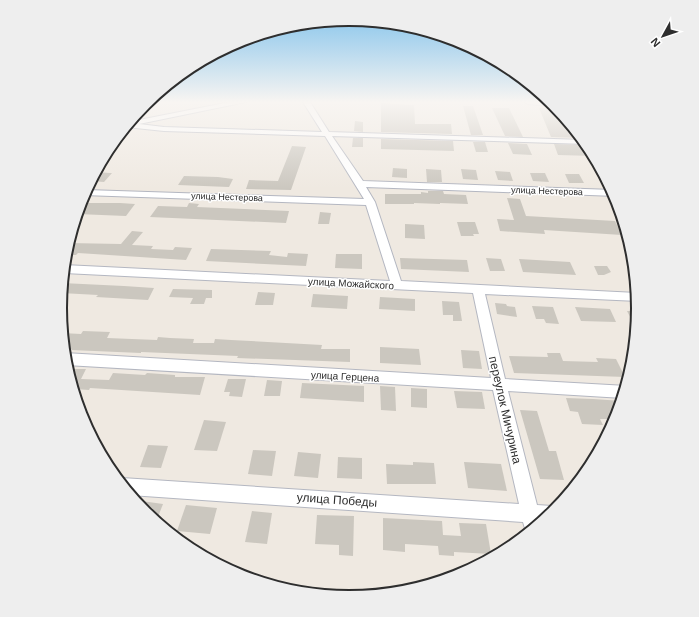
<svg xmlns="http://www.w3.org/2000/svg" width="699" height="617" font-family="Helvetica,sans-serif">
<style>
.building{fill:#cbc7bf}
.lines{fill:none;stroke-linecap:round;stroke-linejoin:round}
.minor-casing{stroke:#b4b7c1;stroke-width:2}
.minor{fill:#fff;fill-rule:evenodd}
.labels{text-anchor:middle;stroke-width:3;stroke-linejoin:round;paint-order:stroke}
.far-street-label{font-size:9px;fill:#2e2e2e;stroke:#fff}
.street-label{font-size:10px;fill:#2e2e2e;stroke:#fff}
.near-street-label{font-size:12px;fill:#2e2e2e;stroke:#fff}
.rim{fill:none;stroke:#2e2e2e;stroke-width:2}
</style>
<rect width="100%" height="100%" fill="#efe9e1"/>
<g class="building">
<path d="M381,103L414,105L415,124H451L452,134L381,132Z"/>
<path d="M463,106H473L483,135H471Z"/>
<path d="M492,108H509L523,137L505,136Z"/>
<path d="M539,108L559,109L583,138L551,137Z"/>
<path d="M355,121L363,122V132L354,131Z"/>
<path d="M353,138H363V147H352Z"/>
<path d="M381,139L453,141L454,151L381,149Z"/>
<path d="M473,142H485L488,152H476Z"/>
<path d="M508,143L527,144L532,155L513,154Z"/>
<path d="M554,144L588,145L595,156L558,155Z"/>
<path d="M292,146L306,147L291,190L246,189L249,180L278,181Z"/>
<path d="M393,168L407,169V178L392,177Z"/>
<path d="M426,169L441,170L442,182H427Z"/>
<path d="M461,169L476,170L478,180L463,179Z"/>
<path d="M495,171L510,172L513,181L498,180Z"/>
<path d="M96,172L110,173H112L104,182L91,181Z"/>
<path d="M530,173H545L549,182L533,181Z"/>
<path d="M565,174H579L584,183H569Z"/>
<path d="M184,176L218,177L233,179L229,187L178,185Z"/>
<path d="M428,191H443L444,194L466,195L468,204L440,203V204L414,203V204H385V194H421V192L428,193Z"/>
<path d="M507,198L520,199L526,216L615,221L622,235L544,230L545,234L500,231L497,219L514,220Z"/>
<path d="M85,203H120L135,204L126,216L77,214Z"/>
<path d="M189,203L199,204L197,207L289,211L286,223L150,217L158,206L187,207Z"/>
<path d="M320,212L331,213L329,224H318Z"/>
<path d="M457,222H475L479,234H473L474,236H461Z"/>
<path d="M405,224L424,225L425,239L405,238Z"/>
<path d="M132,231L143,232L132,245L153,246L151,249L173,250L175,247L192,248L186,260L78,253L76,255H65L68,243L121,244Z"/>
<path d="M211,249L271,251L269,255L287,257L288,253L308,254L306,266L206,261Z"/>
<path d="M336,254H362V269L335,268Z"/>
<path d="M400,258L467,260L469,272L401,269Z"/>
<path d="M486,258L501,259L505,271H490Z"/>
<path d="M519,259L570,262L576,275L523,272Z"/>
<path d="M594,266H607L611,272L604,275H598Z"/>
<path d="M62,283L124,286L154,288L148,300L96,297L98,295L61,293Z"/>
<path d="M173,289L212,290V298H206L204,304H190L193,298L169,297Z"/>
<path d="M258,292L275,293L273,305H255Z"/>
<path d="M313,294L348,296L347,309L311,307Z"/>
<path d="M380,297L415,299V311L379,309Z"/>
<path d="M442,301L459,302L462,321H453V315H443Z"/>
<path d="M495,303L506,304L507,306L515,307L517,317L497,314Z"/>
<path d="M532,306L553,307L559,324L546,323L544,319H536Z"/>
<path d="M575,307L610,309L616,322L581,321Z"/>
<path d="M627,311H639L637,330Z"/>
<path d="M83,331L110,332L107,338L157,340L158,337L170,338L194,339L193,343H214L215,339L231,340L322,345L321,349H350V362L237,358L238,356L141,352V353L71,350L72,349H64L62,333L81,334Z"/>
<path d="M380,347L419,349L421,365L380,363Z"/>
<path d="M461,350L479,351L482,369L463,368Z"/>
<path d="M547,353H560L563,361L598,362L596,358L616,359L625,377L514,373L509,356L548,357Z"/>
<path d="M72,369H86L81,379L109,380L113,373L145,375L147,373L175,375V377H205L200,395L90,388L89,390L75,389L74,392L68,374Z"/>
<path d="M228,379H246L242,397L229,396L230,392H224Z"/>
<path d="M267,380L282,381L280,396H264Z"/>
<path d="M302,383L364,386V402L300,398Z"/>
<path d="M380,386L395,387L396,411L381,410Z"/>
<path d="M411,388L427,389V408L411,407Z"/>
<path d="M454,391L482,392L485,409L457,408Z"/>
<path d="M566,398L593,399L622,401L617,419H600L603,425L582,424L578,412L570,411Z"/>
<path d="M520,410L537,411L549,451H556L564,480L540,479Z"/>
<path d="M204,420L226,422L217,451L194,450Z"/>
<path d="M148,445L168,446L161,468L140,467Z"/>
<path d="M253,450L276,451L272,476L248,474Z"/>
<path d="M298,452L321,454L318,478L294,476Z"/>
<path d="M338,457L362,458V479L337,478Z"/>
<path d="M413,462L434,463L436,484H387L386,464L413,465Z"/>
<path d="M464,462L501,464L507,491L468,488Z"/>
<path d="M134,500L163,504L156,522L145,513Z"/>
<path d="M186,505L217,508L210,534L177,531Z"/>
<path d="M252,511L272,513L267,544L245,542Z"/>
<path d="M317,515L354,516L353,556L339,555V545L315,544Z"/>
<path d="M383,518L442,521L443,535L461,536L459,523L486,524L491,554L454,552V556L439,555L438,546L405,544V552L383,550Z"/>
</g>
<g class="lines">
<g class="minor-casing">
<g id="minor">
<path d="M230,102H246L139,124L164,127L322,132L303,102H310L329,132L584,140L587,144L332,136L363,181L613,190L616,196L366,187L375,202L401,281L637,293L638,301L485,294L505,379L627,386L623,398L508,391L537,505L552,506L558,509L527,535L523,522L130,495L117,480L122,478L519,504L493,390L66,365L65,353L491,378L473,293L64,273V265L390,281L366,205L83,195L86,190L364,199L325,136L164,131L126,127L129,123L138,124L135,122L139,120Z"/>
<path d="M525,102H552L556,106L528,104Z"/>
</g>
</g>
<use href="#minor" class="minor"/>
</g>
<linearGradient id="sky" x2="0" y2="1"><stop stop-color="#7abfeb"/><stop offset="0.54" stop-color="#f8f5f2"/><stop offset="1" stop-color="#f8f5f2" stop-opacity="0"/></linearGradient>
<rect width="699" height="189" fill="url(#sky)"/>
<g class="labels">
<g class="far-street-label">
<text transform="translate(547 191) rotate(2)" y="3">улица Нестерова</text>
<text transform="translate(227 197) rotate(2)" y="3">улица Нестерова</text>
</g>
<g class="street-label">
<text transform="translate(351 283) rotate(3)" y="4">улица Можайского</text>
<text transform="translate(345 376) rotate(3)" y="4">улица Герцена</text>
</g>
<g class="near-street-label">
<text transform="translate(505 410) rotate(77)" y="4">переулок Мичурина</text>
<text transform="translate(337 500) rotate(4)" y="4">улица Победы</text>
</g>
</g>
<path d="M0 0H699V617H0ZM67 308a282 282 0 1 1 564 0a282 282 0 1 1-564 0Z" fill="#eee" fill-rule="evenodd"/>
<path class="rim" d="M67 308a282 282 0 1 1 564 0a282 282 0 1 1-564 0Z"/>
<g transform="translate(663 36) rotate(230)" stroke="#ffffff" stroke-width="3" paint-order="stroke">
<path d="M0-3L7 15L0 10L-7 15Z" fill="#2e2e2e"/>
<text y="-6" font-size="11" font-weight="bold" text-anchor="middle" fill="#2e2e2e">N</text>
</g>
</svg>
